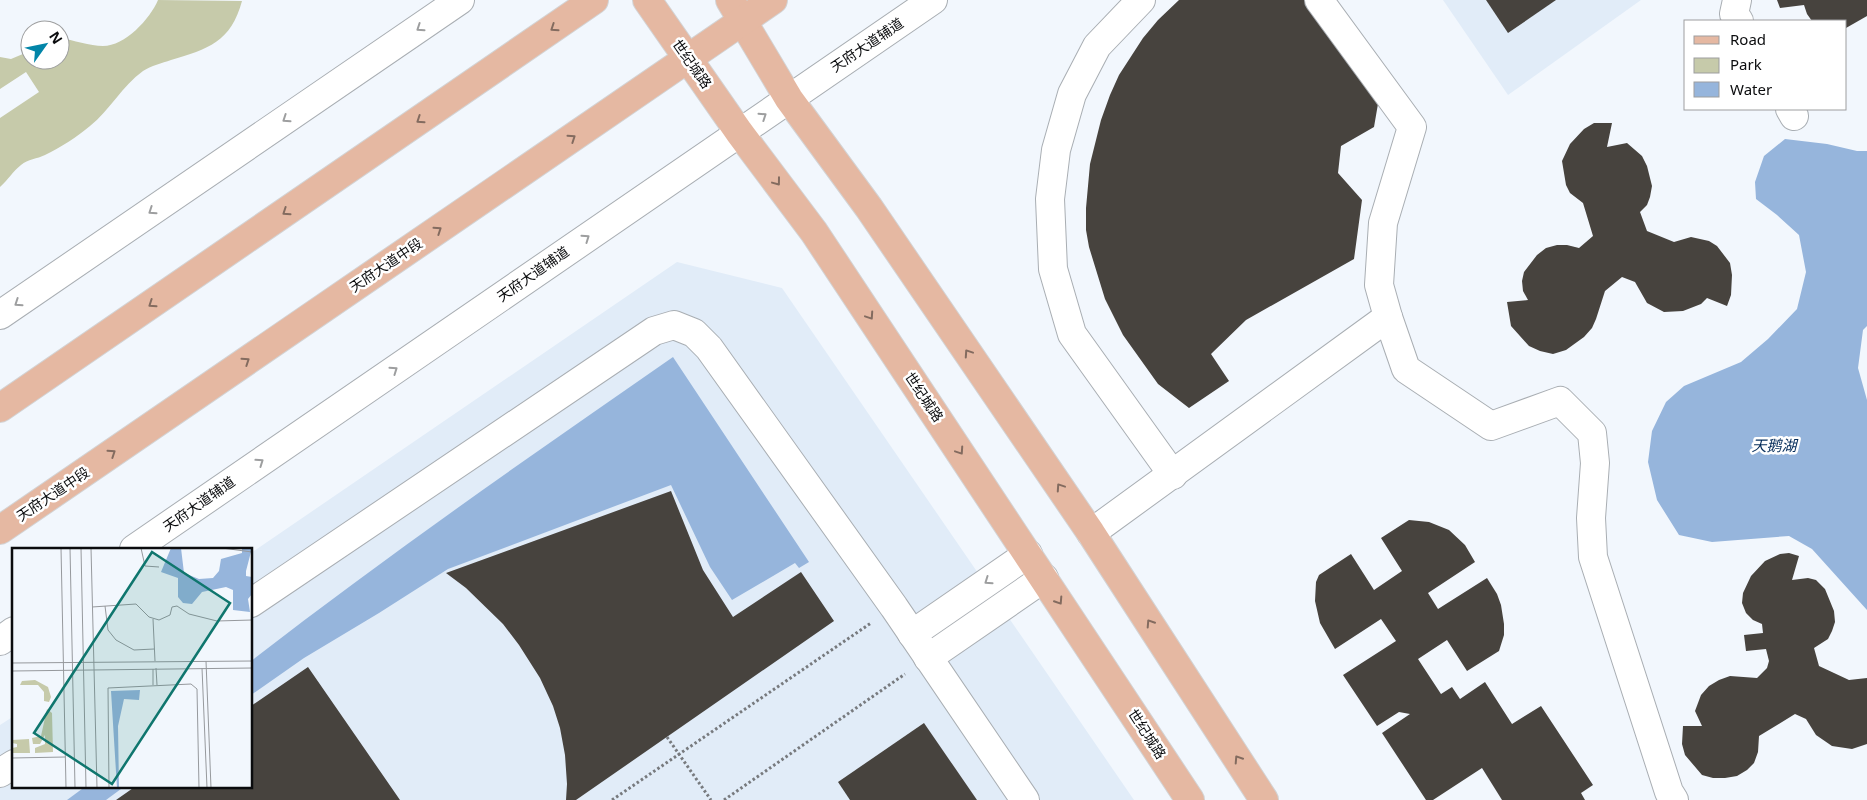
<svg xmlns="http://www.w3.org/2000/svg" width="1867" height="800" font-family="'Noto Sans','Noto Sans SC',sans-serif">
<style>
.built{fill:#e1ecf8}
.green{fill:#c6caaa}
.water{fill:#96b5dc}
.building{fill:#47433e}
.lines{fill:none;stroke-linecap:round;stroke-linejoin:round}
.minor-casing{stroke:#a9aeb3;stroke-width:30}
.major-casing{stroke:#d3d3d4;stroke-width:30}
.path{stroke:#777a7e;stroke-width:3;stroke-dasharray:2.5 2.5;stroke-linecap:butt}
.minor{stroke:#fff;stroke-width:28}
.major{stroke:#e5b8a2;stroke-width:28}
.path-bridge{stroke:#777a7e;stroke-width:3;stroke-dasharray:2.5 2.5;stroke-linecap:butt}
.oneway{stroke:#9d9e9f}
.oneway2{stroke:#836b5f}
.labels{text-anchor:middle;stroke-width:5;stroke-linejoin:round;paint-order:stroke}
.street-label{font-size:14px;fill:#0b0c0e;stroke:#fff}
.water-label{font-size:15px;font-style:italic;fill:#002958;stroke:#fff}
.inset-road{fill:none;stroke:#96999d;stroke-width:1}
.view{fill:#0f766e;fill-opacity:0.15;stroke:#0f766e;stroke-width:2.5}
.inset-edge{fill:none;stroke:#0b0c0e;stroke-width:2.5}
</style>
<rect width="100%" height="100%" fill="#f2f7fd"/>
<g class="built">
<path d="M1443,0H1641L1508,95Z"/>
<path d="M677,262L782,288L1134,800H0V725L14,716V786H251V553Z"/>
</g>
<path class="green" d="M158,0L242,1C231,42 208,49 171,60C162,63 151,66 143,71C122,86 110,110 90,126C77,137 61,147 45,155C37,159 28,159 21,165C13,171 8,180 0,187V118L39,92L26,72L0,89V57L11,59L30,51V60H60V38C73,40 90,46 103,46C125,46 150,19 158,0Z"/>
<g class="water">
<path d="M1785,139L1827,144L1857,151H1867V326L1863,330L1858,368L1867,400V610L1812,549L1789,536L1712,542L1679,535L1657,500L1648,462L1652,431L1666,402L1684,386L1741,362L1768,339L1797,309L1806,272L1799,235L1777,215L1756,199L1755,182L1764,156Z"/>
<path d="M673,357L809,562L799,568L795,563L732,600L710,567L671,485L448,569L379,613L304,658L251,695V661C388,555 530,456 673,357Z"/>
<path d="M86,786H125L106,800H67Z"/>
</g>
<g class="building">
<path d="M1179,0H1306L1379,98L1374,127L1341,146L1338,173L1362,200L1354,259L1246,320L1211,354L1229,381L1189,408L1158,384L1123,335L1105,299L1089,247L1086,230V208L1090,164L1101,120L1110,95L1119,75L1143,38L1158,20Z"/>
<path d="M1486,0H1556L1508,33Z"/>
<path d="M1777,0H1867V16L1846,28V21H1812L1807,14L1804,5L1780,8Z"/>
<path d="M1594,123H1612L1607,147L1627,143L1642,156L1647,166L1652,186L1650,197L1647,205L1640,212L1647,231L1674,242L1691,237L1709,241L1717,246L1730,263L1732,275L1731,295L1727,306L1707,298L1701,304L1683,311L1664,312L1647,303L1635,282L1622,277L1605,291L1596,319L1592,328L1584,337L1566,350L1553,354L1540,351L1529,346L1511,326L1507,302L1528,300L1523,291L1522,281L1524,272L1537,255L1546,248L1557,245H1567L1579,248L1593,236L1583,203L1570,193L1566,185L1562,161L1570,144L1584,129Z"/>
<path d="M671,491L703,570L733,617L801,572L834,621L576,800H566L567,784L565,755L560,728L553,706L540,678L519,645L503,624L466,588L446,573Z"/>
<path d="M1409,520L1429,522L1449,530L1465,545L1475,562L1428,593L1438,609L1487,578L1497,594L1501,605L1504,624V635L1499,651L1467,671L1447,640L1418,659L1441,694L1452,687L1460,699L1485,682L1512,724L1541,706L1593,785L1581,793L1585,800H1502L1482,768L1433,800H1426L1382,733L1410,714L1399,712L1377,726L1343,675L1396,641L1381,619L1335,649L1320,623L1315,601L1316,582L1319,575L1351,554L1374,590L1402,571L1381,538Z"/>
<path d="M1789,553L1799,556L1792,580L1808,578L1816,580L1825,589L1834,611L1835,622L1832,631L1828,639L1814,648L1819,666L1849,680L1867,678V744L1852,749L1832,746L1816,735L1806,719L1795,714L1759,736L1758,752L1754,763L1747,770L1737,776L1725,778H1713L1702,775L1685,755L1682,744L1683,726H1702L1695,711L1701,695L1709,686L1719,680L1730,676L1757,678L1767,668L1769,661L1766,649L1746,651L1744,635L1763,633L1762,624L1753,620L1746,613L1742,603L1743,593L1751,576L1765,561L1780,554Z"/>
<path d="M308,667L400,800H116L136,786H251V706Z"/>
<path d="M924,723L977,800H850L838,782Z"/>
</g>
<g class="lines">
<g class="minor-casing">
<g id="minor">
<path d="M1141,0L1097,46L1072,94L1056,150L1050,199L1053,269L1072,334L1173,475"/>
<path d="M1319,0L1412,127L1383,223L1379,285L1388,317L1406,369L1491,426L1560,401L1592,433L1595,463L1591,518L1593,557L1669,792L1674,800"/>
<path d="M1737,0L1734,14L1739,21"/>
<path d="M1790,109L1794,116"/>
<path d="M0,315L460,0"/>
<path d="M1091,533L1388,317"/>
<path d="M134,549L933,0"/>
<path d="M251,603L654,331L674,325L694,333L709,348L894,607L1025,800"/>
<path d="M912,634L1028,554"/>
<path d="M0,641L14,631"/>
<path d="M928,658L1044,578"/>
<path d="M0,773L14,764"/>
</g>
</g>
<g class="major-casing">
<g id="major">
<path d="M647,0L739,132L814,232L1190,800"/>
<path d="M730,0L789,99L869,208L1091,533L1264,800"/>
<path d="M0,408L594,0"/>
<path d="M0,530L773,0"/>
</g>
</g>
<g class="path">
<path d="M612,800L871,623"/>
<path d="M724,800L905,674"/>
</g>
<use href="#minor" class="minor"/>
<use href="#major" class="major"/>
<path class="path-bridge" d="M667,737L711,800"/>
</g>
<defs><path id="oneway-chevron" d="M-2-3.5L2.5 0L-2 3.5" fill="none" stroke-width="1.6" stroke-linecap="round" stroke-linejoin="round" transform="scale(1.25)"/></defs>
<g class="oneway">
<use href="#oneway-chevron" transform="translate(420 28) rotate(146)"/>
<use href="#oneway-chevron" transform="translate(763 116) rotate(-34)"/>
<use href="#oneway-chevron" transform="translate(286 119) rotate(146)"/>
<use href="#oneway-chevron" transform="translate(152 211) rotate(146)"/>
<use href="#oneway-chevron" transform="translate(586 238) rotate(-35)"/>
<use href="#oneway-chevron" transform="translate(18 303) rotate(146)"/>
<use href="#oneway-chevron" transform="translate(394 370) rotate(-35)"/>
<use href="#oneway-chevron" transform="translate(260 462) rotate(-35)"/>
<use href="#oneway-chevron" transform="translate(988 581) rotate(145)"/>
</g>
<g class="oneway2">
<use href="#oneway-chevron" transform="translate(554 28) rotate(146)"/>
<use href="#oneway-chevron" transform="translate(420 120) rotate(146)"/>
<use href="#oneway-chevron" transform="translate(572 138) rotate(-34)"/>
<use href="#oneway-chevron" transform="translate(777 182) rotate(53)"/>
<use href="#oneway-chevron" transform="translate(286 212) rotate(146)"/>
<use href="#oneway-chevron" transform="translate(438 230) rotate(-34)"/>
<use href="#oneway-chevron" transform="translate(152 304) rotate(146)"/>
<use href="#oneway-chevron" transform="translate(870 316) rotate(56)"/>
<use href="#oneway-chevron" transform="translate(968 353) rotate(-124)"/>
<use href="#oneway-chevron" transform="translate(246 361) rotate(-34)"/>
<use href="#oneway-chevron" transform="translate(960 451) rotate(56)"/>
<use href="#oneway-chevron" transform="translate(112 453) rotate(-34)"/>
<use href="#oneway-chevron" transform="translate(1060 487) rotate(-124)"/>
<use href="#oneway-chevron" transform="translate(1059 601) rotate(57)"/>
<use href="#oneway-chevron" transform="translate(1150 623) rotate(-123)"/>
<use href="#oneway-chevron" transform="translate(1238 759) rotate(-123)"/>
</g>
<g class="labels">
<g class="street-label">
<text transform="translate(867 45) rotate(-34)" y="5">天府大道辅道</text>
<text transform="translate(692 64) rotate(55)" y="5">世纪城路</text>
<text transform="translate(386 265) rotate(-34)" y="5">天府大道中段</text>
<text transform="translate(533 274) rotate(-35)" y="5">天府大道辅道</text>
<text transform="translate(924 397) rotate(56)" y="5">世纪城路</text>
<text transform="translate(53 494) rotate(-34)" y="5">天府大道中段</text>
<text transform="translate(199 504) rotate(-35)" y="5">天府大道辅道</text>
<text transform="translate(1147 734) rotate(57)" y="5">世纪城路</text>
</g>
<g class="water-label">
<text x="1774" y="451">天鹅湖</text>
</g>
</g>
<g transform="translate(12 548)">
<rect width="240" height="240" fill="#f2f7fd"/>
<path d="M23,132L36,139L39,149L37,154L32,153V144L26,137H8L10,133ZM35,161L40,165L41,204L23,205V200L33,196V187L28,196H21L20,190L29,188ZM0,192L17,191L18,205H0V200L5,199V196L0,195Z" fill="#c6caaa"/>
<path d="M159,0H169L172,25L187,31L201,30L207,23L209,11L230,5V0H240L234,23V28L240,29V46L236,51L238,64L221,62V42L214,39L190,44L180,56L171,55L166,49V30L149,24ZM128,142L127,152L112,151L106,178L107,240H105L99,143Z" fill="#96b5dc"/>
<path class="inset-road" d="M49,0L54,240M58,0L63,240M69,0L74,240M79,0L85,240M129,0L133,18L147,19M210,0L240,4M93,58L96,82L104,92L122,102L142,101M80,59L124,56L137,69L147,72L158,67L160,59L165,58L177,66L205,73L240,72M141,71L143,113M194,113L199,240M0,115L240,113M144,120L145,137M190,120L195,240M141,121V137M0,123L240,120M0,210L53,209M97,240L96,140L179,136L185,141L187,240"/>
<path class="view" d="M140,4L218,55L100,236L22,185Z"/>
<rect width="240" height="240" class="inset-edge"/>
</g>
<rect x="1684" y="20" width="162" height="90" fill="#ffffff" stroke="#9d9e9f"/>
<rect x="1694" y="36" width="25" height="8" fill="#e5b8a2" stroke="#9d9e9f"/>
<text x="1730" y="45" font-size="15" fill="#0b0c0e">Road</text>
<rect x="1694" y="58" width="25" height="15" fill="#c6caaa" stroke="#9d9e9f"/>
<text x="1730" y="70" font-size="15" fill="#0b0c0e">Park</text>
<rect x="1694" y="82" width="25" height="15" fill="#96b5dc" stroke="#9d9e9f"/>
<text x="1730" y="95" font-size="15" fill="#0b0c0e">Water</text>
<g transform="translate(45 45) rotate(57)"><circle r="24" fill="#ffffff" stroke="#9d9e9f"/>
<path d="M0-4L9 19L0 12L-9 19Z" fill="#0285a8"/>
<text y="-8" font-size="14" font-weight="bold" text-anchor="middle" fill="#0b0c0e">N</text>
</g>
</svg>
